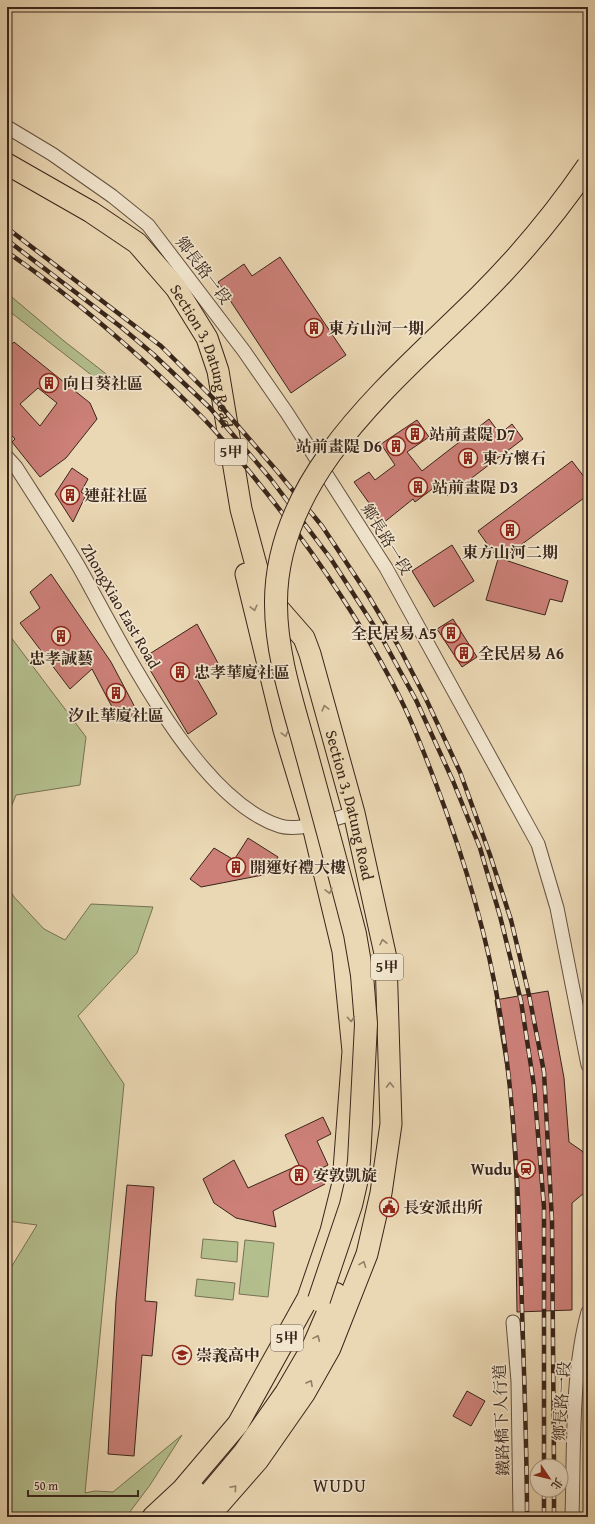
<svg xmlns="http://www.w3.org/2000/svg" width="595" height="1524" font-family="'Gentium Book Plus','Noto Serif TC',serif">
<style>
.green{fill:#b4bf8e;stroke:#767254}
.building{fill:#cc8078;stroke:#39251a;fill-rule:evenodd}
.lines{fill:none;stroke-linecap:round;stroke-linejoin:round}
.street-casing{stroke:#655240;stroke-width:15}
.primary-casing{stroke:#39251a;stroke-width:23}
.highway-casing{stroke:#39251a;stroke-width:24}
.street{stroke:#f1e5ce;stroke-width:13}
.primary{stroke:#ead7b3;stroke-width:21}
.highway{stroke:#ead7b3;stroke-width:22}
.rail-casing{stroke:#39251a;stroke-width:4.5}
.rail{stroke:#f1e5ce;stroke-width:3;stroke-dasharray:9;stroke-linecap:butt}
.highway-bridge-casing{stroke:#39251a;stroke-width:24;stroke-linecap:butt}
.highway-bridge{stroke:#ead7b3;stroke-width:22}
.oneway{stroke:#927e66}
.labels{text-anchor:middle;stroke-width:3.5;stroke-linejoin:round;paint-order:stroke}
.shield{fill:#f1e5ce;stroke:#705f50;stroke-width:1}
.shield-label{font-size:15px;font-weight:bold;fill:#39251a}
.street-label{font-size:16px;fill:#39251a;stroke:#f1e5ce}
.poi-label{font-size:16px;font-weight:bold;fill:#39251a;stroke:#f1e5ce;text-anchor:start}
.quarter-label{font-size:18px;letter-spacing:1px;fill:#39251a;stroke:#f1e5ce}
</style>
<rect width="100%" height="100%" fill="#ead7b3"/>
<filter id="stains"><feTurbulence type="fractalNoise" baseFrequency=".005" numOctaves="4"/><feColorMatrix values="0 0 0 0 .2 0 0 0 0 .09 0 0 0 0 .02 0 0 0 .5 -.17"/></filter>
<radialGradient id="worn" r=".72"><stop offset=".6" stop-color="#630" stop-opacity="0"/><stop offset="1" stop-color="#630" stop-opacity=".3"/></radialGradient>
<g class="green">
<path d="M7,293L64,341L110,377L103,384L9,311L7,313Z"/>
<path d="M7,632L86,737L80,785L16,795L7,817Z"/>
<path d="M7,885L14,897L44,929L65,940L91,904L153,907L137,953L78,1016L124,1084L85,1493L95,1491L113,1492L182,1435L150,1485L126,1517H7V1274L37,1225L7,1221Z"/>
<path d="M203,1239L238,1242L237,1262L201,1258Z"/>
<path d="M245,1240L274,1243L268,1297L239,1294Z"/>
<path d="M197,1279L235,1283L233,1300L195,1296Z"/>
</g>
<g class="building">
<path d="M280,257L346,355L291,393L218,282L244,264L252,276Z"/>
<path d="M14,342L90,403L97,419L66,458L40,477L12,442L15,439L7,430V350ZM38,388L57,403L40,426L20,404Z"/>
<path d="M489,419L500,434L512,424L523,439L448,496L439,484L415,502L413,499L382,524L367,504L369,503L354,482L369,472L375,480L395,465L381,444L417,420L429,437L407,452L422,471Z"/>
<path d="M572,461L588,482V495L502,559L568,581L562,602L550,599L545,615L486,600L498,559L478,531Z"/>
<path d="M72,468L88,479L81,492L86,495L73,522L55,494Z"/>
<path d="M452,545L474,581L434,607L412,571Z"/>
<path d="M51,574L111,662L138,713L120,722L92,669L70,689L20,623L40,608L30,592Z"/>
<path d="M453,619L477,657L462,667L437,629Z"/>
<path d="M197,624L219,665L197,679L217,714L188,734L143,658Z"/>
<path d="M248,838L278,857L268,874L201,887L190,879L214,848L234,860Z"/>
<path d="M548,991L564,1078L569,1142L582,1151L586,1157L588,1163V1184L584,1193L572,1203V1310L517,1312L515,1180L509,1086L495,1000Z"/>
<path d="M323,1117L331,1134L317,1141L328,1165L318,1170L325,1184L273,1211L276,1227L236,1218L214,1203L203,1179L234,1160L248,1188L299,1165L285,1135Z"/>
<path d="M127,1185L154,1187L145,1301L157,1302L152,1356L142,1355L134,1456L108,1454L116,1300Z"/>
<path d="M467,1391L485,1401L471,1426L453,1416Z"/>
</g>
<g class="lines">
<g class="street-casing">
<g id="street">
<path d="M7,127L52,154L112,196L148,225L244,351L287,413L386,568L538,844L557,908L588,1065"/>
<path d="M7,457L16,467C37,500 59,533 79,567C121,641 195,799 280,826C300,832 334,819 354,813"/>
<path d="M513,1322L518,1381L520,1517"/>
<path d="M572,1517C574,1452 571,1374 588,1312"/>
</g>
</g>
<g class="primary-casing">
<g id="primary">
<path id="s1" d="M7,164L91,212L137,243L176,288L207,338L218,371L241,509L263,591L304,638L310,654L354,813L386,958L391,1124L381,1193L367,1254L330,1348L304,1394L258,1460L208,1517"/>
<path d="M153,1517L182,1490L238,1424L308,1298L331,1231L343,1183L353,1051L343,951L313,826L284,730L246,574"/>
</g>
</g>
<g class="highway-casing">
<g id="highway">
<path d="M169,1517L194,1491"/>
<path d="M188,1517L202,1503L244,1453L286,1393L314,1345L336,1294"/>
</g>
</g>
<use href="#street" class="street"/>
<use href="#primary" class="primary"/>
<use href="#highway" class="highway"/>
<g class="rail-casing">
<g id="rail">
<path d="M7,228L161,346L219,404L277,471L322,526L368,595L399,647L426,699L460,772L490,855L511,920L529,995L544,1072L552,1221L554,1466"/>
<path d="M7,240L121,327L153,354L210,408L270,478L331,559L383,640L416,700L453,781L480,848L500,916L521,1001L534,1086L544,1207V1466"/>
<path d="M7,252C74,298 137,352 195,410C219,433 240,460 261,486C311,548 356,614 393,684C410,716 423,750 436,784C464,858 487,934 500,1013C516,1110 519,1209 522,1308C524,1377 527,1447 527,1517"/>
<path d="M554,1490V1517"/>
<path d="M544,1517V1490"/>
</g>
</g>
<use href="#rail" class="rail"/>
<g class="highway-bridge-casing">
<path id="highway-bridge" d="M319,1300L351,1205L356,1183L359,1161L366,1024L362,975L355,934C339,872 322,810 305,748C292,701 276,653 276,604C275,474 396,380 480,296C520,256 556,213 588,166"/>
</g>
<use href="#highway-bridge" class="highway-bridge"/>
</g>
<defs><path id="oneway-chevron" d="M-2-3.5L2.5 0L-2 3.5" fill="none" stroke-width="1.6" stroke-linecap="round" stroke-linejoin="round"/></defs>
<g class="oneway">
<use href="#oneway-chevron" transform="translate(254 608) rotate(76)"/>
<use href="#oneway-chevron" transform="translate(325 708) rotate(-105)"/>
<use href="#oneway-chevron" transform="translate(285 734) rotate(75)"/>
<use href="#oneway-chevron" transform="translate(329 891) rotate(77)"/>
<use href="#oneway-chevron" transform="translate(383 942) rotate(-103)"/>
<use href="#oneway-chevron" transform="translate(351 1019) rotate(86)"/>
<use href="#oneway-chevron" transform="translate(390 1085) rotate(-91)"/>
<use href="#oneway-chevron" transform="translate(363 1264) rotate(-69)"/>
<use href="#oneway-chevron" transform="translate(317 1338) rotate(-66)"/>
<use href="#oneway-chevron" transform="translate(310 1383) rotate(-61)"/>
<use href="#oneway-chevron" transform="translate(234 1488) rotate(-49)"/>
</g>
<defs>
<g id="building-ring" transform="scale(1)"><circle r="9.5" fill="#f1e5ce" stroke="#8f2418" stroke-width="1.5"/><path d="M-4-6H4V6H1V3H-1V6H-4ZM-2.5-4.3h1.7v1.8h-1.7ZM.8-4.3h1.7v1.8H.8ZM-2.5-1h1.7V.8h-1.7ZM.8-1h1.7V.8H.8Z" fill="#8f2418"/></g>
<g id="station-ring" transform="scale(1)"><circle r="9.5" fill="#f1e5ce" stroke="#8f2418" stroke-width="1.5"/><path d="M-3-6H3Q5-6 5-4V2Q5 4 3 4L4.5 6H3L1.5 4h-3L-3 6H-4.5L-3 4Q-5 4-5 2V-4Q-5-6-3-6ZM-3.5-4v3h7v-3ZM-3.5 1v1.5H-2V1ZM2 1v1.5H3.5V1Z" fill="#8f2418"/></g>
<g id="civic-ring" transform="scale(1)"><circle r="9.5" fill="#f1e5ce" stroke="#8f2418" stroke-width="1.5"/><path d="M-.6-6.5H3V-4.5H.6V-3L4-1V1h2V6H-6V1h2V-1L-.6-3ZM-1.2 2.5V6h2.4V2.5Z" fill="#8f2418"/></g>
<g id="school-ring" transform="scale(1)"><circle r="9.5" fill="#f1e5ce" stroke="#8f2418" stroke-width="1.5"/><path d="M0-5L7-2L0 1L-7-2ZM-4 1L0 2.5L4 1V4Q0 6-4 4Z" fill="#8f2418"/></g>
</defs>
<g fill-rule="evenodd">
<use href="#building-ring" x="314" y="328"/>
<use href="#building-ring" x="49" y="383"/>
<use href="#building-ring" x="415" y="434"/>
<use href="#building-ring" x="396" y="446"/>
<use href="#building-ring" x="468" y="458"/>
<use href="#building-ring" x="418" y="487"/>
<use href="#building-ring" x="70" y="495"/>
<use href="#building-ring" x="510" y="530"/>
<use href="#building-ring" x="451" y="633"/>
<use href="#building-ring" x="61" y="636"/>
<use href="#building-ring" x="464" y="653"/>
<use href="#building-ring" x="180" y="672"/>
<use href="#building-ring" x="116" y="693"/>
<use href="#building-ring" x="236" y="867"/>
<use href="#station-ring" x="526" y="1169"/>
<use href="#building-ring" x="299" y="1175"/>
<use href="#civic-ring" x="389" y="1207"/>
<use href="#school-ring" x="182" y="1355"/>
</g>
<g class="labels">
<g class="shield">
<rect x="215" y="439" width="32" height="26" rx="3"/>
<rect x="371" y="954" width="32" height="26" rx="3"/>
<rect x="271" y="1325" width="32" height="26" rx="3"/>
</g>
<g class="shield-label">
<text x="231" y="457">5甲</text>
<text x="387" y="972">5甲</text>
<text x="287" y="1343">5甲</text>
</g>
<g class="street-label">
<text transform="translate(204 270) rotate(53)" y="6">鄉長路一段</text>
<text dy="6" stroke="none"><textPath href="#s1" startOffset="286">Section 3, Datung Road</textPath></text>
<text transform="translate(387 539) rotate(58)" y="6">鄉長路一段</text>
<text transform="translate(121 606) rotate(60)" y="6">ZhongXiao East Road</text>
<text dy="6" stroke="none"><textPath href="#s1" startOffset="766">Section 3, Datung Road</textPath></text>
<text transform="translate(561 1401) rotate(-86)" y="6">鄉長路一段</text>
<text transform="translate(501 1420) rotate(-92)" y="6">鐵路橋下人行道</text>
</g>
<g class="poi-label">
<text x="328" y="334">東方山河一期</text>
<text x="63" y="389">向日葵社區</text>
<text x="429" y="440">站前畫隄 D7</text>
<text x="382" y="452" text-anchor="end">站前畫隄 D6</text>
<text x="482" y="464">東方懷石</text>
<text x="432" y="493">站前畫隄 D3</text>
<text x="84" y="501">連莊社區</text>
<text x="510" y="558" text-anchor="middle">東方山河二期</text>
<text x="437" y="639" text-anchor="end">全民居易 A5</text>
<text x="478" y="659">全民居易 A6</text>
<text x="61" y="664" text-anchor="middle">忠孝誠藝</text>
<text x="194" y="678">忠孝華廈社區</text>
<text x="116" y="721" text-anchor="middle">汐止華廈社區</text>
<text x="250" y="873">開運好禮大樓</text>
<text x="512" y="1175" text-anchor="end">Wudu</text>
<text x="313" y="1181">安敦凱旋</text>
<text x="403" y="1213">長安派出所</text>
<text x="196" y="1361">崇義高中</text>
</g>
<g class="quarter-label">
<text x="340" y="1492">WUDU</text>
</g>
</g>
<rect width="595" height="1524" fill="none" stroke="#ead7b3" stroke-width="24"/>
<rect x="8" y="8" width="579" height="1508" fill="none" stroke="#39251a" stroke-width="2"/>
<rect x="12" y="12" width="571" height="1500" fill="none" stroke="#39251a"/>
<g transform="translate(549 1478) rotate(125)"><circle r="19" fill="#f1e5ce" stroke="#a79886"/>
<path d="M0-3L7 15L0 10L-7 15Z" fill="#8f2418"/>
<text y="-6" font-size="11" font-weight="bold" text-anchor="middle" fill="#39251a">北</text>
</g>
<path d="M28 1490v6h110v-6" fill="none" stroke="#39251a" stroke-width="2"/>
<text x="34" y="1490" font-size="12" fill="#39251a" stroke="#f1e5ce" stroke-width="3" paint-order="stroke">50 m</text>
<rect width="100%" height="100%" filter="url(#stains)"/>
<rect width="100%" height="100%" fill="url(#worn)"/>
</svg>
